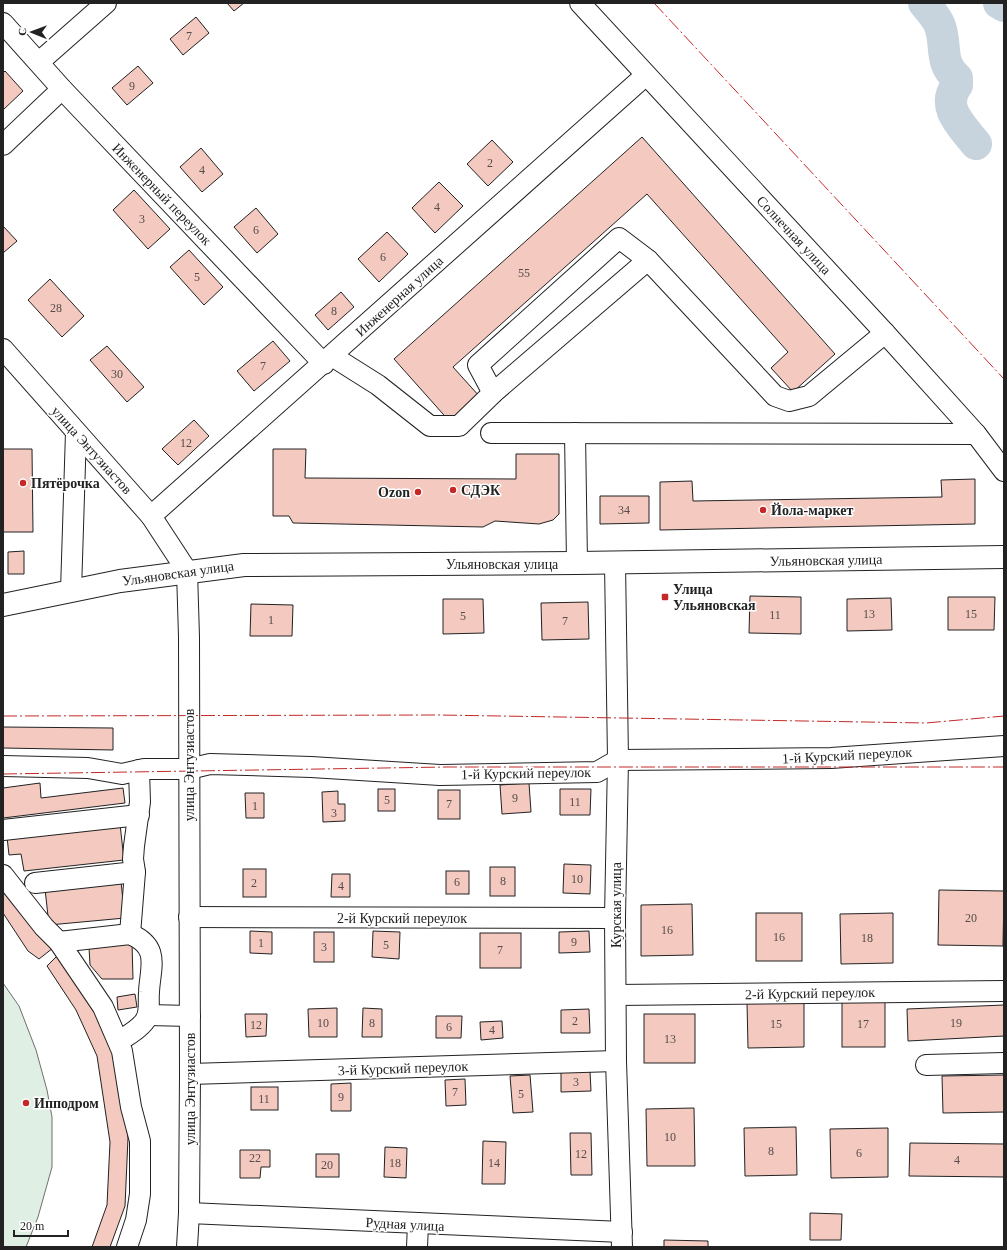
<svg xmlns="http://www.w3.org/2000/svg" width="1007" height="1250" font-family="'Times New Roman',serif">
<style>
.green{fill:#e0efe3;stroke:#6f6f6f}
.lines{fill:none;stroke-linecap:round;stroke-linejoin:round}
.river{stroke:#c7d3dd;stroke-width:32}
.building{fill:#f3c9c0;stroke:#222}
.minor-casing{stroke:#222;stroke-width:22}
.major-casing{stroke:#222;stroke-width:24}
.minor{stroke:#fff;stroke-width:20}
.major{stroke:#fff;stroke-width:22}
.power{stroke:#c62828;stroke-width:1;stroke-dasharray:14 3 2 3;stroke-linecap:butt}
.poi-dot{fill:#c62828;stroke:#fff;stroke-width:1.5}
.labels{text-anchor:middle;stroke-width:3;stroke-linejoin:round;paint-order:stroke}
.number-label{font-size:12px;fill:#564c4a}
.street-label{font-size:14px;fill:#222;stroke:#fff}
.poi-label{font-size:14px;font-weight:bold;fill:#222;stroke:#fff;text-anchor:start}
</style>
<rect width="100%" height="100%" fill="#fff"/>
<path class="green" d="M3,983L19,1006L36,1050L47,1090L52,1117V1167L38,1217L26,1247H3Z"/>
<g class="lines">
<g class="river">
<path d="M924,3C930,10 937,18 940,26C947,46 939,63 957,78V85C940,107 962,126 976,144"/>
<path d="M999,3L1004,6"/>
</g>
</g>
<g class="building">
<path d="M227,3H244L234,11Z"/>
<path d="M196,17L209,33L183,55L170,39Z"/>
<path d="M138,66L153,83L127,105L112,88Z"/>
<path d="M5,71L23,91L3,110V73Z"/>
<path d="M642,137L835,354L793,392L771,368L788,352L647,194L453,367L480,397L451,423L394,359Z"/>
<path d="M492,140L513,162L488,186L467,164Z"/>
<path d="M201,148L223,174L202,192L180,167Z"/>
<path d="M439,182L463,206L435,233L412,208Z"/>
<path d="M134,190L170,229L148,249L113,210Z"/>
<path d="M256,208L278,234L257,253L234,227Z"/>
<path d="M3,226L17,241L3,253Z"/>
<path d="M387,232L408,254L379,282L358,259Z"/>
<path d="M189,250L223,287L204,305L170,267Z"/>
<path d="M50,279L84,316L62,337L28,300Z"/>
<path d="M341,292L354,307L328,330L315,315Z"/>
<path d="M273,341L290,361L254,391L237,371Z"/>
<path d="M107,346L144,387L127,402L90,360Z"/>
<path d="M194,420L209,436L178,465L162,449Z"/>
<path d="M3,449H32L33,532H3Z"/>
<path d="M273,449H306L305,478L516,479V454H559V514L553,520L539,524L495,521L483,527L293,523L289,516H273Z"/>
<path d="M975,479V524L660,530V482L692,481L693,501L942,497L941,480Z"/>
<path d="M600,496H649V523L600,524Z"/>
<path d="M24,551V574H8V552Z"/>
<path d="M750,596L801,597V634L749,633Z"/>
<path d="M948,597H995L994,630H948Z"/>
<path d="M891,598L892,630L847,631V599Z"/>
<path d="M443,599H483L484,633L443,634Z"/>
<path d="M588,602L589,639L542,640L541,603Z"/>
<path d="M251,604L293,605L292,636H250Z"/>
<path d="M3,727L113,728V750L3,748Z"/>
<path d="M40,783L41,798L123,788L125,803L3,818V788Z"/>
<path d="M529,783L531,812L502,814L500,785Z"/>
<rect x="378" y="789" width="17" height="22"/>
<path d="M560,789H591L590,815H560Z"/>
<rect x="438" y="790" width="22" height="29"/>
<path d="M338,791V804H345V821L323,822L322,792Z"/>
<path d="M245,793H264V818H246Z"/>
<path d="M120,824L124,860L24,871L21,854L9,855L7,837Z"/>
<path d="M564,864L591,865L590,894L563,893Z"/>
<rect x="490" y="867" width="25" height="29"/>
<rect x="243" y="869" width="23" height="28"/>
<rect x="446" y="871" width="23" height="23"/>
<path d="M332,874H350V897H331Z"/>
<path d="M121,882L125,918L49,925L45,889Z"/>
<path d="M939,890L1004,891L1003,946L938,945Z"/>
<path d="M3,891L53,948L39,959L28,951L3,913Z"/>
<path d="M692,904L693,955L641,956V905Z"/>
<rect x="756" y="913" width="46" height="48"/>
<path d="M893,913V963L841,964L840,914Z"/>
<path d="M250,931L272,932V954L250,953Z"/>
<path d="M373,931L400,932L399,959L372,957Z"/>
<path d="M589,931L590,952L559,953V932Z"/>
<rect x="314" y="932" width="20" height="30"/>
<rect x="480" y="933" width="41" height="35"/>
<path d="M132,943L133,979H102L90,965L89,947Z"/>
<path d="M59,954L99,1012L118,1063L128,1138L125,1206L110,1247H92L107,1205L110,1142L97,1056L76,1010L47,966Z"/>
<path d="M135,994L137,1007L118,1010L117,997Z"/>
<path d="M804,1001V1047L748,1048L747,1002Z"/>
<rect x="842" y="1001" width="43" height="46"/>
<path d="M1004,1005V1036L908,1041L907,1009Z"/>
<path d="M337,1008V1037H309L308,1009Z"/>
<path d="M363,1008L382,1009V1037H362Z"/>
<path d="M589,1009L590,1033H561V1010Z"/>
<path d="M245,1014H267L266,1036L246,1037Z"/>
<rect x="644" y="1014" width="51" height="49"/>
<path d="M436,1016H462L461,1038H436Z"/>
<path d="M502,1021L503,1038L481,1040L480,1022Z"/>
<path d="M590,1071L591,1091L561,1092V1072Z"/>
<path d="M530,1075L533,1112L513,1113L510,1076Z"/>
<path d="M1004,1075V1112L943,1113L942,1076Z"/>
<path d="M465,1079L466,1105L446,1106L445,1080Z"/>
<path d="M351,1083V1111H331V1084Z"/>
<rect x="251" y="1087" width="27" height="23"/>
<path d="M694,1108L695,1166H647L646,1109Z"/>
<path d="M796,1127L797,1175L745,1176L744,1128Z"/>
<path d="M888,1128V1177L831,1178L830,1129Z"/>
<path d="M570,1133H591L592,1175H571Z"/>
<path d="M483,1141L506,1142L505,1184H482Z"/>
<path d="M910,1143L1004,1144V1177L909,1176Z"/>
<path d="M385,1147L407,1148L406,1178L384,1177Z"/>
<path d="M240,1150H270V1167H261L260,1178H240Z"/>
<rect x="316" y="1154" width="23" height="23"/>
<path d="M810,1213L842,1214L841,1240H810Z"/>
<path d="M664,1240L708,1241V1247H664Z"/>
</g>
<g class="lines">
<g class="minor-casing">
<g id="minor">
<path d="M580,3L885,333L976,434L1004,471"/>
<path d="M3,23L62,89L324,364"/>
<path d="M39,62L106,3"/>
<path d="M3,145L62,89"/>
<path d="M3,349L151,516L187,571L189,637L190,1074L189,1213L187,1247"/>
<path d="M332,356L378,385L430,426H459L493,393L648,260L775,396L789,401L809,396L885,333"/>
<path d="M493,393L478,365L619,238L648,260"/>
<path d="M491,433L976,434"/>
<path d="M575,433L577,563"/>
<path d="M151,516L646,75"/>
<path d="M615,563L618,760L615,918L616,1061L622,1247"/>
<path d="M71,591L76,432"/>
<path d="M3,766L88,768L122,774L144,769H189L210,764L311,767L440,775L597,772L618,760L831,758L1004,746"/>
<path d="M3,830L139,815"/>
<path d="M3,875L44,927L59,942"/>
<path d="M35,883L135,872"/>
<path d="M189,917L615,918"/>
<path d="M130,934L135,872L133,859L134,846L140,802L139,770"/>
<path d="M616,995L1004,991"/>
<path d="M148,1015L190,1016"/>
<path d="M119,1041C127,1036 138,1030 144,1022C151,1014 148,1002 149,992C150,968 161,947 130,934L59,942L103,1007L122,1051L131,1107L140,1141V1194L136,1220L127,1247"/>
<path d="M926,1065L1004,1063"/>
<path d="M190,1074L616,1061"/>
<path d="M189,1213L622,1232"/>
<path d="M417,1247L418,1224"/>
</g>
</g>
<g class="major-casing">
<path id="major" d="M3,605L120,581L244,565L577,563L1004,557"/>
</g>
<use href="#minor" class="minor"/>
<use href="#major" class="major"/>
<g class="power">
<path d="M654,3L1004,379"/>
<path d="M3,716L439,715L926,723L1004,716"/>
<path d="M3,774L447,767H1004"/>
</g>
</g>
<g class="poi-dot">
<circle cx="23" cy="483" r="4"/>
<circle cx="453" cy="490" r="4"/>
<circle cx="418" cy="492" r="4"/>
<circle cx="763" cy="510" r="4"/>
<rect x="661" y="593" width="8" height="8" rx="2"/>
<circle cx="26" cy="1103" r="4"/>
</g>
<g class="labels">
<g class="number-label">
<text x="189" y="40">7</text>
<text x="132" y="90">9</text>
<text x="490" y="167">2</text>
<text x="202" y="174">4</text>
<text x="437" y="211">4</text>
<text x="142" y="223">3</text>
<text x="256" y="234">6</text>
<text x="383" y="261">6</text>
<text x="524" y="277">55</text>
<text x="197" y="281">5</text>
<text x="56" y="312">28</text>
<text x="334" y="315">8</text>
<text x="263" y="370">7</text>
<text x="117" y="378">30</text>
<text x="186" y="447">12</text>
<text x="624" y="514">34</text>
<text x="869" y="618">13</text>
<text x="971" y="618">15</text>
<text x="775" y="619">11</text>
<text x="463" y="620">5</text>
<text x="271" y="624">1</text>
<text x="565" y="625">7</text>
<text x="515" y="802">9</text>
<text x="387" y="804">5</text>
<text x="575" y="806">11</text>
<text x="449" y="808">7</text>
<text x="255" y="810">1</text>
<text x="334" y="817">3</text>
<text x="577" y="883">10</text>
<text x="503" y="885">8</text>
<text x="457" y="886">6</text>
<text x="254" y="887">2</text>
<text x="341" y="890">4</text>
<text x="971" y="922">20</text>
<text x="667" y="934">16</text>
<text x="779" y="941">16</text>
<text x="867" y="942">18</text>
<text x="574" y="946">9</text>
<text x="261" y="947">1</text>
<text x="386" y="949">5</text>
<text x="324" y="951">3</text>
<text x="500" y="954">7</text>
<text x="575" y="1025">2</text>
<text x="323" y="1027">10</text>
<text x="372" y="1027">8</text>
<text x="956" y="1027">19</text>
<text x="776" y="1028">15</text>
<text x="863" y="1028">17</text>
<text x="256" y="1029">12</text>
<text x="449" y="1031">6</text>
<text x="492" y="1034">4</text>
<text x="670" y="1043">13</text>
<text x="576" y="1086">3</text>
<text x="455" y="1096">7</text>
<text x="521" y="1098">5</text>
<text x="341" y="1101">9</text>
<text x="264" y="1103">11</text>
<text x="670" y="1141">10</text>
<text x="771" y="1155">8</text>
<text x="859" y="1157">6</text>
<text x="581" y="1158">12</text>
<text x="255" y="1162">22</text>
<text x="957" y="1164">4</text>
<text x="395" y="1167">18</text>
<text x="494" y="1167">14</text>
<text x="327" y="1169">20</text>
</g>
<g class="street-label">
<text transform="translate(162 194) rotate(46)" y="5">Инженерный переулок</text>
<text transform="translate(794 235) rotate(47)" y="5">Солнечная улица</text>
<text transform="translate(399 296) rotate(-42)" y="5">Инженерная улица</text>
<text transform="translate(92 450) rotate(48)" y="5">улица Энтузиастов</text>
<text transform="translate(826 560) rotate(-1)" y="5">Ульяновская улица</text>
<text x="502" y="569">Ульяновская улица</text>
<text transform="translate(178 573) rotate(-8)" y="5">Ульяновская улица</text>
<text transform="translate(847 755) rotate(-3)" y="5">1-й Курский переулок</text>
<text transform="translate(189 765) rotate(-90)" y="5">улица Энтузиастов</text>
<text transform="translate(526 773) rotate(-1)" y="5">1-й Курский переулок</text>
<text transform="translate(616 905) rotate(-90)" y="5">Курская улица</text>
<text x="402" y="923">2-й Курский переулок</text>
<text transform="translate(810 993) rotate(-1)" y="5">2-й Курский переулок</text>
<text transform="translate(403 1068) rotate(-2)" y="5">3-й Курский переулок</text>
<text transform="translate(190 1089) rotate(-90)" y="5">улица Энтузиастов</text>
<text transform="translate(405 1224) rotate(3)" y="5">Рудная улица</text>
</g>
<g class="poi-label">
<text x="31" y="488">Пятёрочка</text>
<text x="461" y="495">СДЭК</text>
<text x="410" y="497" text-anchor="end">Ozon</text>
<text x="771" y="515">Йола-маркет</text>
<text x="673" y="594">Улица<tspan x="673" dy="16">Ульяновская</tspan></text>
<text x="34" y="1108">Ипподром</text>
</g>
</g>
<rect width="1007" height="1250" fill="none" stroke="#222222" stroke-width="8"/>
<g transform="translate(32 32) rotate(271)" stroke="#ffffff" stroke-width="3" paint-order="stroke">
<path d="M0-3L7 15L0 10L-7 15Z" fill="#222222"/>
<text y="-6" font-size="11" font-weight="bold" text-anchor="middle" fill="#222222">С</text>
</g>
<path d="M14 1230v6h54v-6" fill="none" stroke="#222222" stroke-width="2"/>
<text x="20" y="1230" font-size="12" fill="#222222" stroke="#ffffff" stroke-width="3" paint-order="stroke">20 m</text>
</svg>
